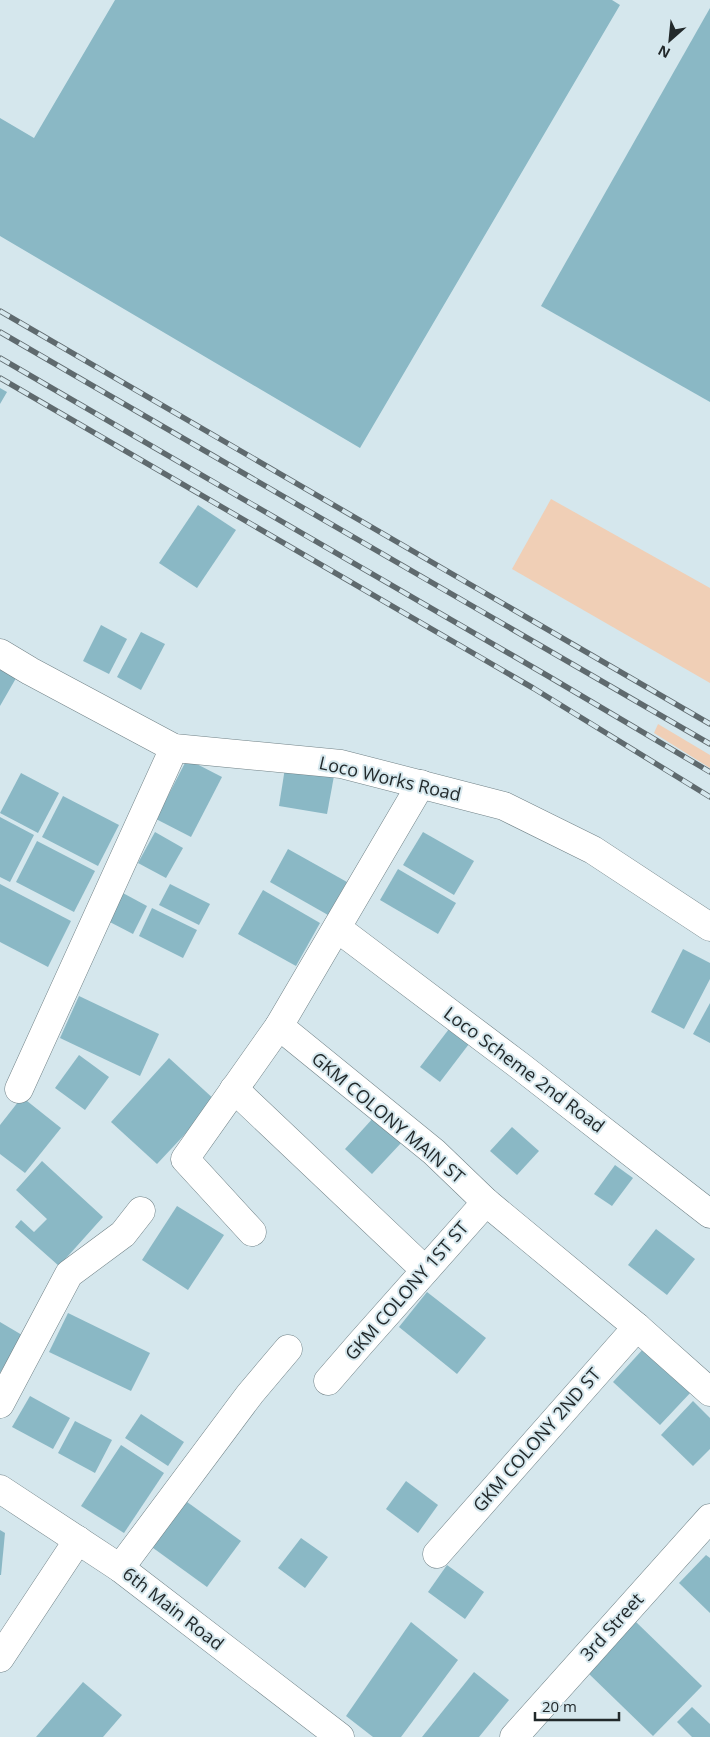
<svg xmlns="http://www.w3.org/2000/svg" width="710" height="1737" font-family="'Open Sans',sans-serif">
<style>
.green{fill:#f0cfb6}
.building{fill:#8ab8c5}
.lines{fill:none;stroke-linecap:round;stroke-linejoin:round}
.minor-casing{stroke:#718287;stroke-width:29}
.minor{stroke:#fff;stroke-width:28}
.rail-casing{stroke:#5f6a6e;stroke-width:5.5}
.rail{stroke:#d5e7ed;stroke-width:4;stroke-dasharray:11;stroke-linecap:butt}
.labels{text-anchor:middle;stroke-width:4;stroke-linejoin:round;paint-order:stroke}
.street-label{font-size:18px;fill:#22292b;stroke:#d5e7ed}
</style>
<rect width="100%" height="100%" fill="#d5e7ed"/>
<g class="green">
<path d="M551,499L710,588V683L512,569Z"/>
<path d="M658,724L710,755V768L654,733Z"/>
</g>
<g class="building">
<path d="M115,0H612L620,5L360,448L0,236V118L34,138Z"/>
<path d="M710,8V402L541,306Z"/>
<path d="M0,388L7,392L0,404Z"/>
<path d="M198,505L236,530L197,588L159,563Z"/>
<path d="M101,625L127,639L109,674L83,661Z"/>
<path d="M141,632L165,644L141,690L117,677Z"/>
<path d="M0,660L19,673L0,706Z"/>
<path d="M187,759L222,777L191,837L156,819Z"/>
<path d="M285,768L334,776L327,814L279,806Z"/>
<path d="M21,773L59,793L38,833L0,813Z"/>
<path d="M63,796L119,825L98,866L42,837Z"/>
<path d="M0,817L34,835L10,882L0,877Z"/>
<path d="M155,832L183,848L166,878L138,863Z"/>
<path d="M423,832L474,861L454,895L403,865Z"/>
<path d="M37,841L95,871L74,912L16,882Z"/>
<path d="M288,849L347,882L328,915L270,882Z"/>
<path d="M398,869L456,903L438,934L380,900Z"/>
<path d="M0,884L71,921L48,967L0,942Z"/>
<path d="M170,884L210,904L199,925L159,905Z"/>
<path d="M263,890L320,923L296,966L238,934Z"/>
<path d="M121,892L147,906L133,934L106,920Z"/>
<path d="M152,908L197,930L183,958L139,936Z"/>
<path d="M683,949L710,963V979L684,1029L651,1012Z"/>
<path d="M79,996L159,1034L140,1076L60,1038Z"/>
<path d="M710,1003V1043L693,1034Z"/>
<path d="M452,1025L472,1040L440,1082L420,1067Z"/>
<path d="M79,1055L109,1077L85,1110L55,1088Z"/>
<path d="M169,1058L216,1101L157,1164L111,1122Z"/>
<path d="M22,1097L61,1128L25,1173L0,1154V1125Z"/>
<path d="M374,1117L402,1142L372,1174L345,1149Z"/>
<path d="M512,1127L539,1151L517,1175L490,1151Z"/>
<path d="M42,1161L103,1217L59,1266L15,1227L21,1220L34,1232L47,1219L16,1190Z"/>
<path d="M615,1165L633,1178L612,1206L594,1194Z"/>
<path d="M177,1206L224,1235L188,1290L142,1260Z"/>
<path d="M656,1229L695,1259L667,1295L628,1265Z"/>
<path d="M427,1292L486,1338L457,1374L399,1327Z"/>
<path d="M68,1313L150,1353L131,1391L49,1352Z"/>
<path d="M0,1322L22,1335L0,1373Z"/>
<path d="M644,1348L692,1391L660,1425L613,1382Z"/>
<path d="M30,1396L70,1418L53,1449L12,1427Z"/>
<path d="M693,1401L710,1418V1449L693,1466L661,1435Z"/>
<path d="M141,1414L184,1442L168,1466L125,1438Z"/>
<path d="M75,1421L112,1440L95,1473L58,1453Z"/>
<path d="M121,1445L164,1473L124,1533L81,1506Z"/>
<path d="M406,1481L438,1505L418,1533L386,1509Z"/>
<path d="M183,1499L241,1541L207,1587L149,1545Z"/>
<path d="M0,1530L5,1533L1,1575H0Z"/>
<path d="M301,1538L328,1557L305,1588L278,1568Z"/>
<path d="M706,1555L710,1558V1613L679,1583Z"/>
<path d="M447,1565L484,1592L465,1619L428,1592Z"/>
<path d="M411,1622L458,1660L401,1737H373L346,1716Z"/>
<path d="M636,1622L702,1686L653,1736L587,1672Z"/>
<path d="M474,1672L509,1700L479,1737H422Z"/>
<path d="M83,1682L122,1715L103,1737H36Z"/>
<path d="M692,1707L710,1724V1737H692L677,1722Z"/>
</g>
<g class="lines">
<g class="minor-casing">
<g id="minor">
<path d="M0,653L30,671L174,748L341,764L504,806L593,850L710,927"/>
<path d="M421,784L279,1026L434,1152L486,1202L637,1327L710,1392"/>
<path d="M337,928L520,1066L710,1214"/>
<path d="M19,1089L174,748"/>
<path d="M234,1089L425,1270"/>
<path d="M252,1232L185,1159L279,1026"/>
<path d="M328,1381L360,1344L486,1202"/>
<path d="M0,1404L69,1274L123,1234L141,1211"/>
<path d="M0,1489L120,1568L340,1737"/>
<path d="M437,1554L637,1327"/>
<path d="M120,1568L250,1394L288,1349"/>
<path d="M0,1658L78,1540"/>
<path d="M514,1737L710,1518"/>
</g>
</g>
<use href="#minor" class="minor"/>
<g class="rail-casing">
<g id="rail">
<path d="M0,311L710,724"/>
<path d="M0,332L710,744"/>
<path d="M0,358L548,676L710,772"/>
<path d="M0,378L533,688L710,797"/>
</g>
</g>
<use href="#rail" class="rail"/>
</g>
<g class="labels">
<g class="street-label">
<text transform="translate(390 779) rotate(13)" y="6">Loco Works Road</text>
<text transform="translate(524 1070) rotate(37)" y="6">Loco Scheme 2nd Road</text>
<text transform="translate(388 1118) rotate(40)" y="6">GKM COLONY MAIN ST</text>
<text transform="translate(407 1291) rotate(-49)" y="6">GKM COLONY 1ST ST</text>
<text transform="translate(537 1440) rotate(-49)" y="6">GKM COLONY 2ND ST</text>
<text transform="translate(173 1609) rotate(38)" y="6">6th Main Road</text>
<text transform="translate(612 1627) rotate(-48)" y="6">3rd Street</text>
</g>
</g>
<g transform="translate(670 40) rotate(207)" stroke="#d5e7ed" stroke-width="4" paint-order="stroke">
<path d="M0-4L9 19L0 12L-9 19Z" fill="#22292b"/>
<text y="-8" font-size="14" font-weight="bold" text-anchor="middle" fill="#22292b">N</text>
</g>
<path d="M535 1712v8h84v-8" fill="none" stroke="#22292b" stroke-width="2.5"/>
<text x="542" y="1712" font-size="15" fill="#22292b" stroke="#d5e7ed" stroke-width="4" paint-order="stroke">20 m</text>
</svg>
